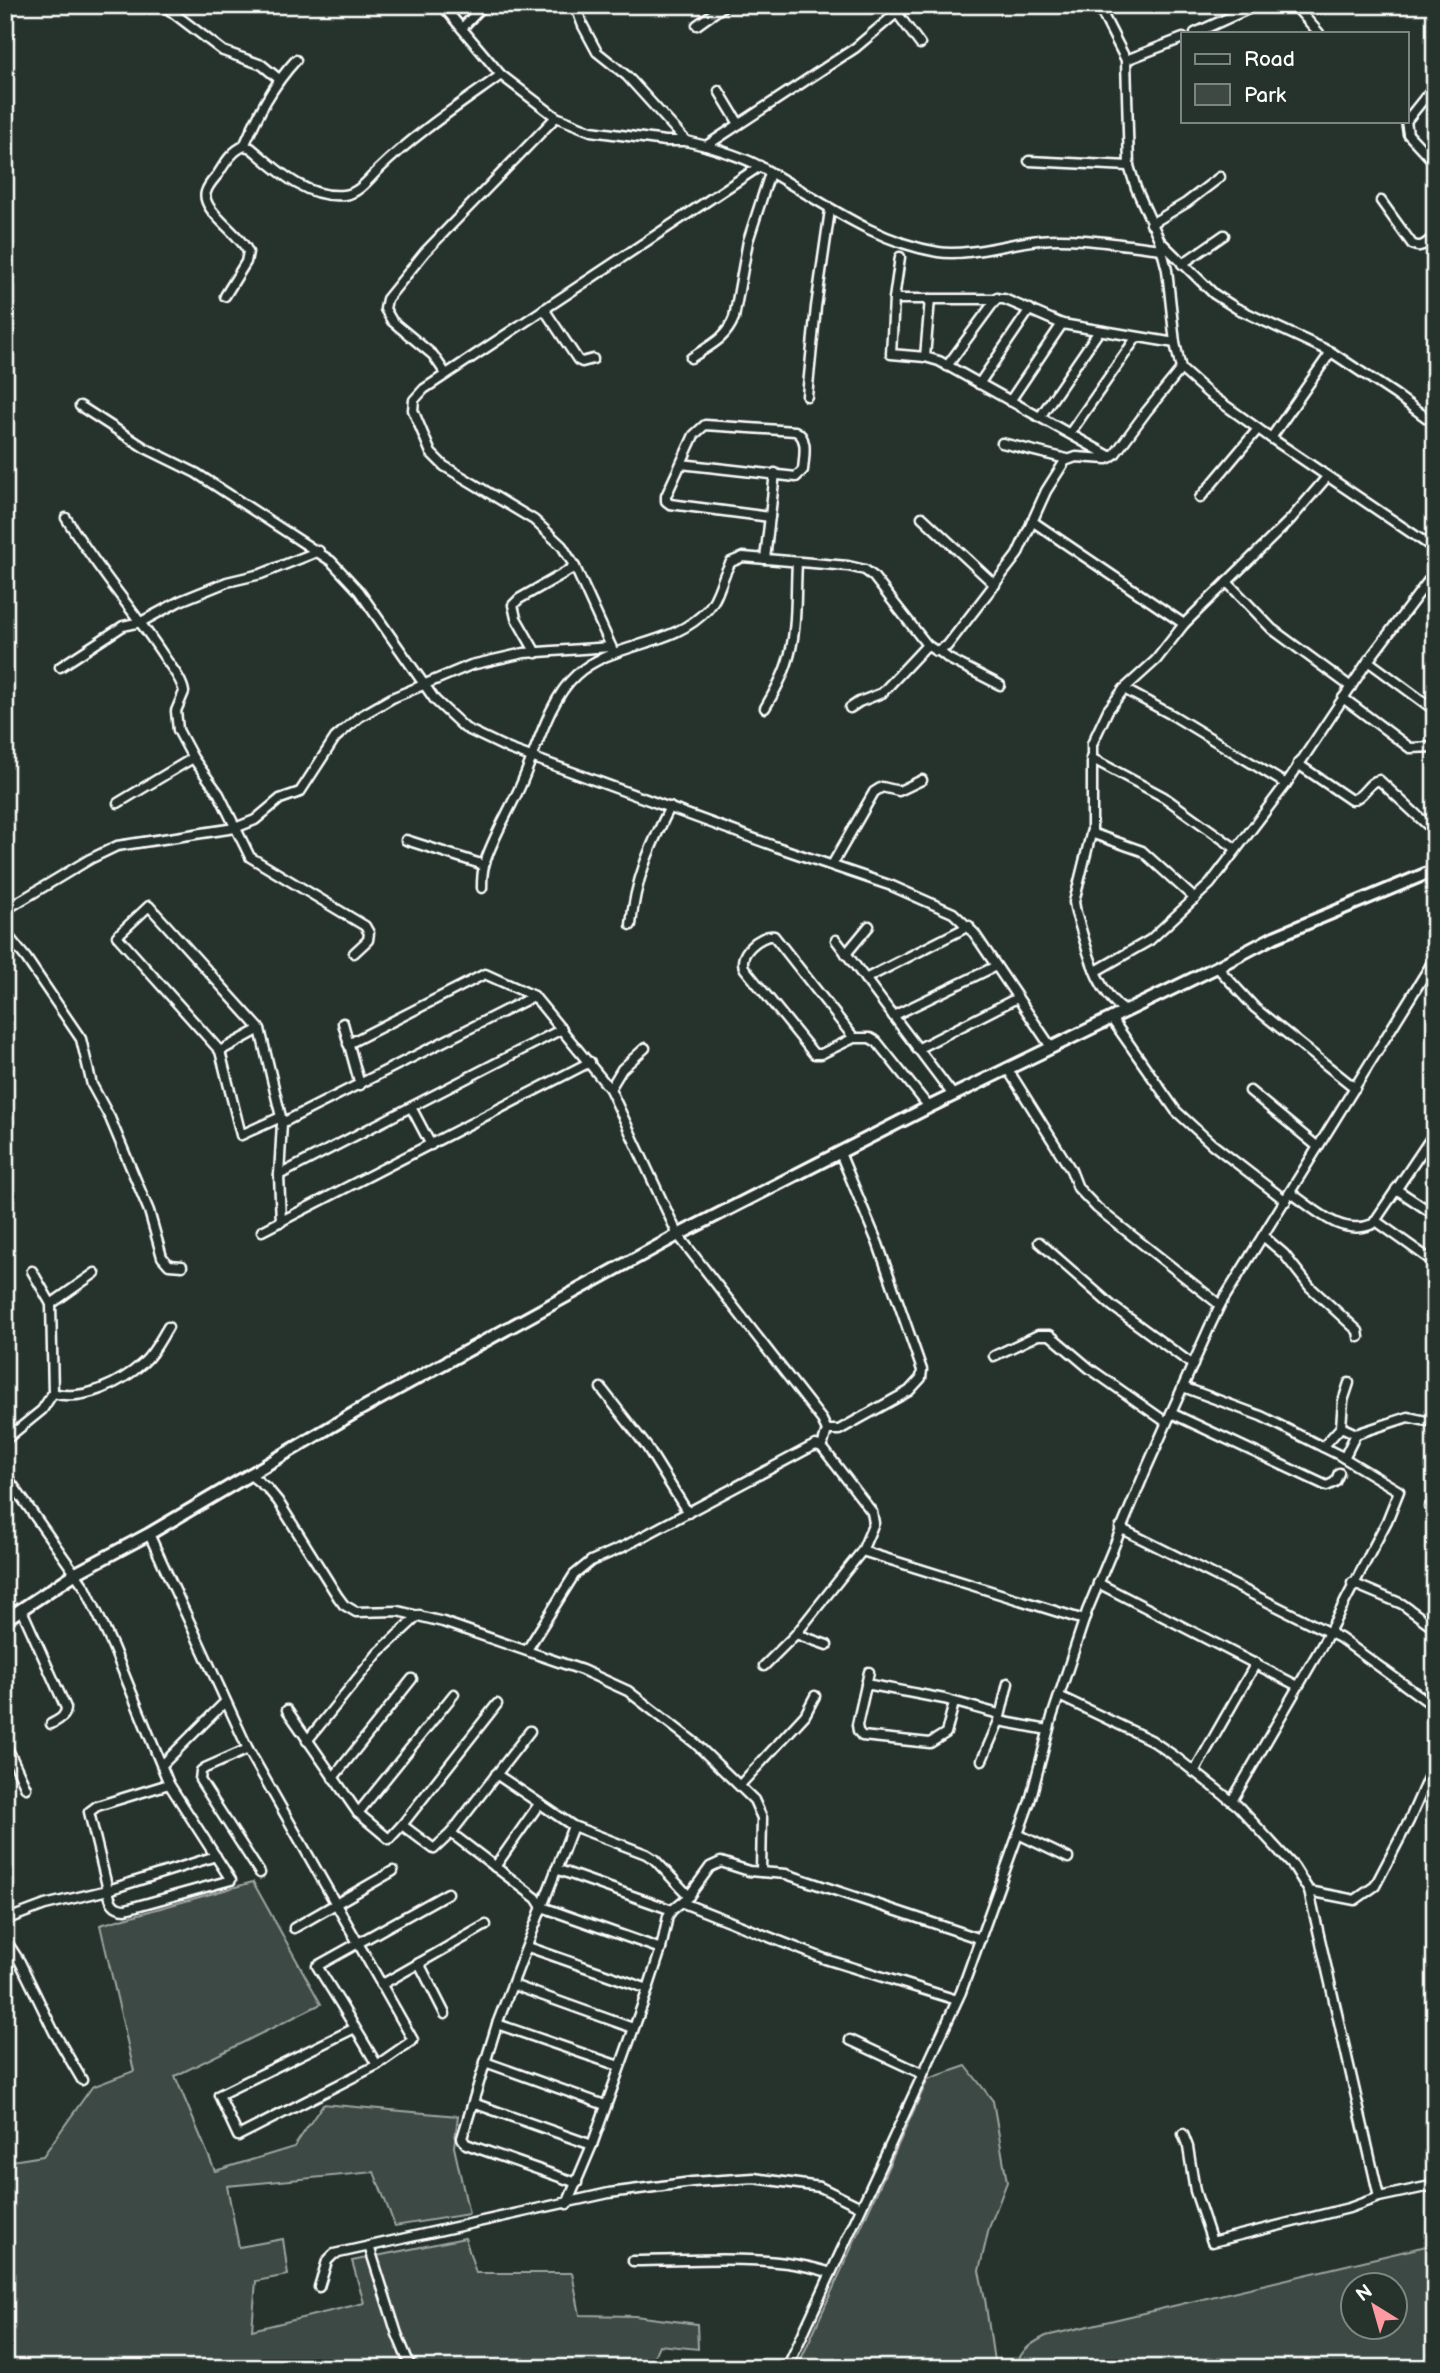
<svg xmlns="http://www.w3.org/2000/svg" width="1440" height="2373" font-family="'Balsamiq Sans',sans-serif">
<style>
.green{fill:#3e4944;stroke:#9ea4a2;stroke-width:2;fill-rule:evenodd}
.lines{fill:none;stroke-linecap:round;stroke-linejoin:round}
.street-casing{stroke:#fff;stroke-width:13}
.secondary-casing{stroke:#fff;stroke-width:16}
.street{stroke:#26332d;stroke-width:8}
.secondary{stroke:#26332d;stroke-width:10}
</style>
<rect width="100%" height="100%" fill="#26332d"/>
<filter id="ink" filterUnits="userSpaceOnUse"><feTurbulence type="fractalNoise" baseFrequency=".0143" numOctaves="2"/><feDisplacementMap in="SourceGraphic" scale="14" xChannelSelector="R" yChannelSelector="G"/><feConvolveMatrix kernelMatrix="1 2 1 2 8 2 1 2 1" color-interpolation-filters="sRGB"/></filter>
<g filter="url(#ink)">
<g class="green">
<path d="M253,1882L321,2004L175,2076L215,2171L294,2147L323,2104L458,2116L454,2147L469,2214L395,2226L374,2172L227,2186L239,2247L283,2239L288,2275L256,2281L252,2330L364,2303L352,2261L465,2238L476,2273H572L580,2315L635,2316L697,2324L698,2349L659,2345L649,2368H5V2162L43,2156L92,2087L134,2071L100,1925Z"/>
<path d="M966,2066L993,2101L1007,2182L989,2228L979,2271L985,2299L995,2368H797L928,2079Z"/>
<path d="M1435,2244V2368H1015C1020,2351 1030,2344 1046,2336ZM1352,2286H1394V2328H1352Z"/>
</g>
<g class="lines">
<g class="street-casing">
<g id="street">
<path d="M163,5L223,51L262,65L279,79"/>
<path d="M442,5L501,75L556,117L591,131L665,141H686L706,146L855,48L906,5"/>
<path d="M575,5L583,26L597,52L627,76L686,141"/>
<path d="M1098,5L1126,60L1129,166L1136,188L1159,239L1167,270L1175,343L1181,369L1208,393L1271,438L1435,549"/>
<path d="M1294,5L1319,33"/>
<path d="M897,13L920,44"/>
<path d="M697,25L725,5"/>
<path d="M462,28L484,5"/>
<path d="M1195,33L1257,5"/>
<path d="M1126,60L1183,38"/>
<path d="M719,91L739,124"/>
<path d="M1407,120L1435,85"/>
<path d="M1406,121L1408,134L1435,163"/>
<path d="M244,146C258,114 272,86 296,60"/>
<path d="M706,146C725,152 744,157 761,167C819,199 871,241 938,252C966,257 1010,243 1039,240C1079,236 1122,245 1162,249"/>
<path d="M1029,161L1129,166"/>
<path d="M1381,201L1412,244C1421,250 1428,242 1435,235"/>
<path d="M1151,224L1186,203L1220,177"/>
<path d="M1160,241L1214,294L1236,308L1331,352L1396,395L1435,424"/>
<path d="M900,257L894,299L891,354L925,357L939,361L1111,457"/>
<path d="M1182,264L1224,235"/>
<path d="M225,296L246,262L248,252C241,234 200,210 206,192C208,185 214,179 218,174C225,163 232,151 244,146L251,148C277,170 306,199 344,195C358,194 369,179 378,170C415,134 459,105 501,75"/>
<path d="M894,299H1004L1062,324L1175,343"/>
<path d="M544,309L578,360L582,362L593,359"/>
<path d="M925,357L930,299"/>
<path d="M691,358C710,345 725,340 734,318L748,241L770,173"/>
<path d="M947,366L997,298"/>
<path d="M446,374L433,355L392,321L385,309L387,299L425,252L556,117"/>
<path d="M979,384L1030,309"/>
<path d="M807,396L816,307L830,210"/>
<path d="M1010,401L1062,324"/>
<path d="M80,406L145,448L196,473L331,561L359,591L435,700L465,728L509,749L777,847L892,886L953,913L974,933L1051,1047"/>
<path d="M1040,417L1099,331"/>
<path d="M1070,433L1136,338"/>
<path d="M1271,438L1331,352"/>
<path d="M1002,443L1067,459"/>
<path d="M681,464L796,477L803,470C804,457 809,437 795,431L705,425L694,435L666,496V501L670,504L770,517"/>
<path d="M1200,498L1258,429"/>
<path d="M922,517L995,585"/>
<path d="M66,518C95,566 132,608 163,655C170,666 182,679 184,692L176,711L178,730L193,758L219,794L250,857L365,926L369,933L368,940L354,953"/>
<path d="M1032,521L1184,624"/>
<path d="M1428,544L1435,532"/>
<path d="M765,559L775,473"/>
<path d="M1227,582L1272,629L1351,687"/>
<path d="M939,651L949,659L1000,685"/>
<path d="M536,653L516,618L513,605L519,599L575,567"/>
<path d="M614,653L575,567L562,546L534,520L444,466L431,453L413,410L414,400L424,389L760,166"/>
<path d="M1368,661L1429,706"/>
<path d="M60,667L123,626L141,622L180,601L227,582L261,574L319,551"/>
<path d="M1124,689L1174,716L1286,784"/>
<path d="M1343,698L1410,748L1435,747"/>
<path d="M765,708C774,693 782,679 787,663C798,632 795,595 797,563"/>
<path d="M850,708L859,702L882,693L927,645"/>
<path d="M1091,758L1164,797L1235,848"/>
<path d="M1298,764L1351,800C1364,798 1367,782 1379,780L1435,832"/>
<path d="M118,803L193,758"/>
<path d="M1091,833L1142,851L1195,899"/>
<path d="M406,840L484,865"/>
<path d="M832,865L874,792L882,787L899,791L922,780"/>
<path d="M482,888C482,881 482,873 484,866C490,843 509,811 519,789C535,755 548,700 576,675C613,641 673,648 708,609C720,596 721,577 731,562L743,557L848,566L865,570L873,576L927,645L936,651L947,646L1017,555L1046,491L1065,461L1076,457L1107,459L1115,454L1146,412L1181,369"/>
<path d="M5,910L90,859L117,846L235,828L255,820L280,799L300,792L335,738L359,717L392,698L471,665L524,653L611,647"/>
<path d="M631,925C635,880 650,847 670,807"/>
<path d="M5,932L26,958L81,1039L92,1085L110,1118L149,1211L162,1257L169,1265L182,1266"/>
<path d="M836,940L953,1095"/>
<path d="M846,954L869,926"/>
<path d="M1217,967L1255,1008L1355,1088"/>
<path d="M1096,971L1150,940L1210,884L1286,784L1368,661L1435,572"/>
<path d="M865,979L969,926"/>
<path d="M1125,1011C1094,990 1087,946 1076,913L1074,902L1092,830V744L1108,710L1124,689L1156,660L1184,624L1290,520L1327,477"/>
<path d="M893,1016L996,966"/>
<path d="M1111,1018L1176,1111L1212,1144L1286,1201"/>
<path d="M343,1023L360,1085"/>
<path d="M854,1038L821,1054H814L745,969C736,955 760,934 774,936L854,1038H870L877,1042L929,1107"/>
<path d="M348,1044L485,974L534,996L610,1089L678,1235L822,1420L827,1430L822,1447L872,1512L874,1523L862,1551L796,1634L827,1645"/>
<path d="M917,1049L1017,998"/>
<path d="M220,1051L260,1029"/>
<path d="M1007,1068L1071,1170L1078,1188L1097,1208L1220,1305"/>
<path d="M610,1089L622,1069L645,1048"/>
<path d="M1250,1091L1318,1147"/>
<path d="M411,1107L431,1145"/>
<path d="M281,1117L241,1135L220,1051L117,936L149,906L260,1029L281,1117L282,1123L279,1175L281,1222"/>
<path d="M282,1123L534,996"/>
<path d="M5,1147L9,1151"/>
<path d="M279,1175L562,1029"/>
<path d="M1396,1189L1435,1215"/>
<path d="M1291,1193C1316,1210 1341,1237 1373,1224L1435,1132"/>
<path d="M1376,1221L1435,1263"/>
<path d="M262,1231L590,1062"/>
<path d="M1263,1236L1284,1254L1310,1287L1358,1331L1359,1337"/>
<path d="M1039,1242L1112,1306L1193,1365"/>
<path d="M51,1304L95,1273"/>
<path d="M994,1356L1038,1335H1050L1089,1368L1166,1422"/>
<path d="M1183,1387L1261,1416L1339,1455L1399,1491L1387,1521L1325,1640L1232,1801"/>
<path d="M601,1388L647,1447L688,1513"/>
<path d="M53,1393C83,1402 121,1383 143,1363C154,1353 160,1340 168,1327"/>
<path d="M1171,1413L1327,1486L1335,1482L1339,1473"/>
<path d="M1341,1427L1343,1401L1349,1383"/>
<path d="M827,1430H839L909,1391L921,1378L922,1370L878,1244L840,1153"/>
<path d="M5,1440L42,1410L53,1393L51,1304L32,1271"/>
<path d="M1323,1447L1341,1427L1356,1434L1408,1417L1426,1421"/>
<path d="M1344,1458L1356,1434"/>
<path d="M5,1474L86,1589L113,1647L169,1784L97,1806L89,1812L108,1890L45,1905L5,1920"/>
<path d="M249,1474L268,1489L278,1501L338,1597L344,1605L356,1612L398,1611L443,1622L582,1670L628,1691L695,1743L754,1800L762,1818L761,1872"/>
<path d="M1429,1507L1435,1510"/>
<path d="M1120,1528L1340,1638L1435,1707"/>
<path d="M149,1534L248,1749L413,2040L377,2065"/>
<path d="M862,1551L1084,1620"/>
<path d="M1098,1583L1298,1686"/>
<path d="M1352,1583L1402,1604L1435,1628"/>
<path d="M22,1610L66,1708C66,1717 58,1720 51,1724"/>
<path d="M527,1650L574,1575L591,1561L623,1547L809,1448L816,1445L822,1447"/>
<path d="M764,1666L796,1634"/>
<path d="M869,1672L857,1725L858,1731L862,1736L930,1743L946,1733L954,1703"/>
<path d="M866,1684L944,1699L999,1714"/>
<path d="M1059,1696L1151,1740L1173,1755L1238,1806L1294,1867L1309,1891L1379,2197L1349,2208L1212,2242L1195,2191L1188,2147L1183,2134"/>
<path d="M287,1710L358,1813L389,1839L402,1825L497,1704"/>
<path d="M999,1721L1048,1730"/>
<path d="M307,1741L378,1653L419,1615"/>
<path d="M5,1743L26,1788"/>
<path d="M248,1749L205,1768L201,1771L200,1780L260,1873"/>
<path d="M982,1760L999,1721L1008,1683"/>
<path d="M162,1765L225,1702"/>
<path d="M1194,1772L1256,1663"/>
<path d="M496,1774L573,1826L646,1854L654,1859L689,1896"/>
<path d="M333,1778L412,1679"/>
<path d="M169,1784L231,1880L126,1909C113,1909 110,1901 108,1890L216,1856"/>
<path d="M740,1785L805,1715L815,1696"/>
<path d="M358,1813L454,1694"/>
<path d="M402,1825L434,1849L451,1833L536,1898L542,1907L661,1949"/>
<path d="M573,1826L497,2024L462,2138L466,2144L577,2183"/>
<path d="M451,1833L530,1731"/>
<path d="M1018,1834L1068,1858"/>
<path d="M495,1867L539,1804"/>
<path d="M556,1869L672,1910"/>
<path d="M1309,1891L1355,1900L1375,1886L1409,1821L1435,1762"/>
<path d="M683,1903L825,1959L957,2000"/>
<path d="M294,1928L393,1871"/>
<path d="M5,1939L20,1962L54,2032L82,2080"/>
<path d="M528,1947L648,1989"/>
<path d="M419,1963L445,2014"/>
<path d="M381,1985L486,1925"/>
<path d="M513,1985L633,2028"/>
<path d="M497,2024L619,2066"/>
<path d="M355,2028L219,2095L238,2136L377,2065C358,2032 338,1999 317,1966L448,1893"/>
<path d="M850,2040L923,2074"/>
<path d="M485,2062L605,2105"/>
<path d="M473,2103L592,2145"/>
<path d="M1379,2197L1435,2185"/>
<path d="M567,2204L592,2145L648,1989L661,1949L668,1916L672,1910L689,1896L710,1867L721,1862L749,1871L786,1874L981,1939"/>
<path d="M369,2246L397,2334L411,2368"/>
<path d="M633,2261C696,2261 772,2253 831,2273"/>
<path d="M319,2287L327,2261L334,2254L609,2193L692,2182L754,2178L820,2187L861,2207"/>
<path d="M787,2368L961,1992L1030,1801L1052,1717L1087,1611L1147,1467L1210,1326L1220,1305L1435,958"/>
</g>
</g>
<g class="secondary-casing">
<path id="secondary" d="M5,1620L76,1573L149,1534L361,1409L678,1235L929,1107L1217,967L1274,937L1435,870"/>
</g>
<use href="#street" class="street"/>
<use href="#secondary" class="secondary"/>
</g>
</g>
<rect width="1440" height="2373" fill="none" stroke="#26332d" stroke-width="28"/>
<rect x="14" y="14" width="1412" height="2345" fill="none" stroke="#fff" stroke-width="2.5" filter="url(#ink)"/>
<rect x="1181" y="32" width="228" height="91" fill="#26332d" stroke="#7d8581" stroke-width="2"/>
<rect x="1195" y="54" width="35" height="10" fill="#26332d" stroke="#7d8581" stroke-width="2"/>
<text x="1244" y="66" font-size="21" fill="#ffffff">Road</text>
<rect x="1195" y="84" width="35" height="21" fill="#3e4944" stroke="#7d8581" stroke-width="2"/>
<text x="1244" y="102" font-size="21" fill="#ffffff">Park</text>
<g transform="translate(1374 2306) rotate(323)"><circle r="33" fill="#26332d" stroke="#7d8581" stroke-width="2"/>
<path d="M0-5L12 26L0 18L-12 26Z" fill="#ff9aa2"/>
<text y="-10" font-size="19" font-weight="bold" text-anchor="middle" fill="#ffffff">N</text>
</g>
</svg>
